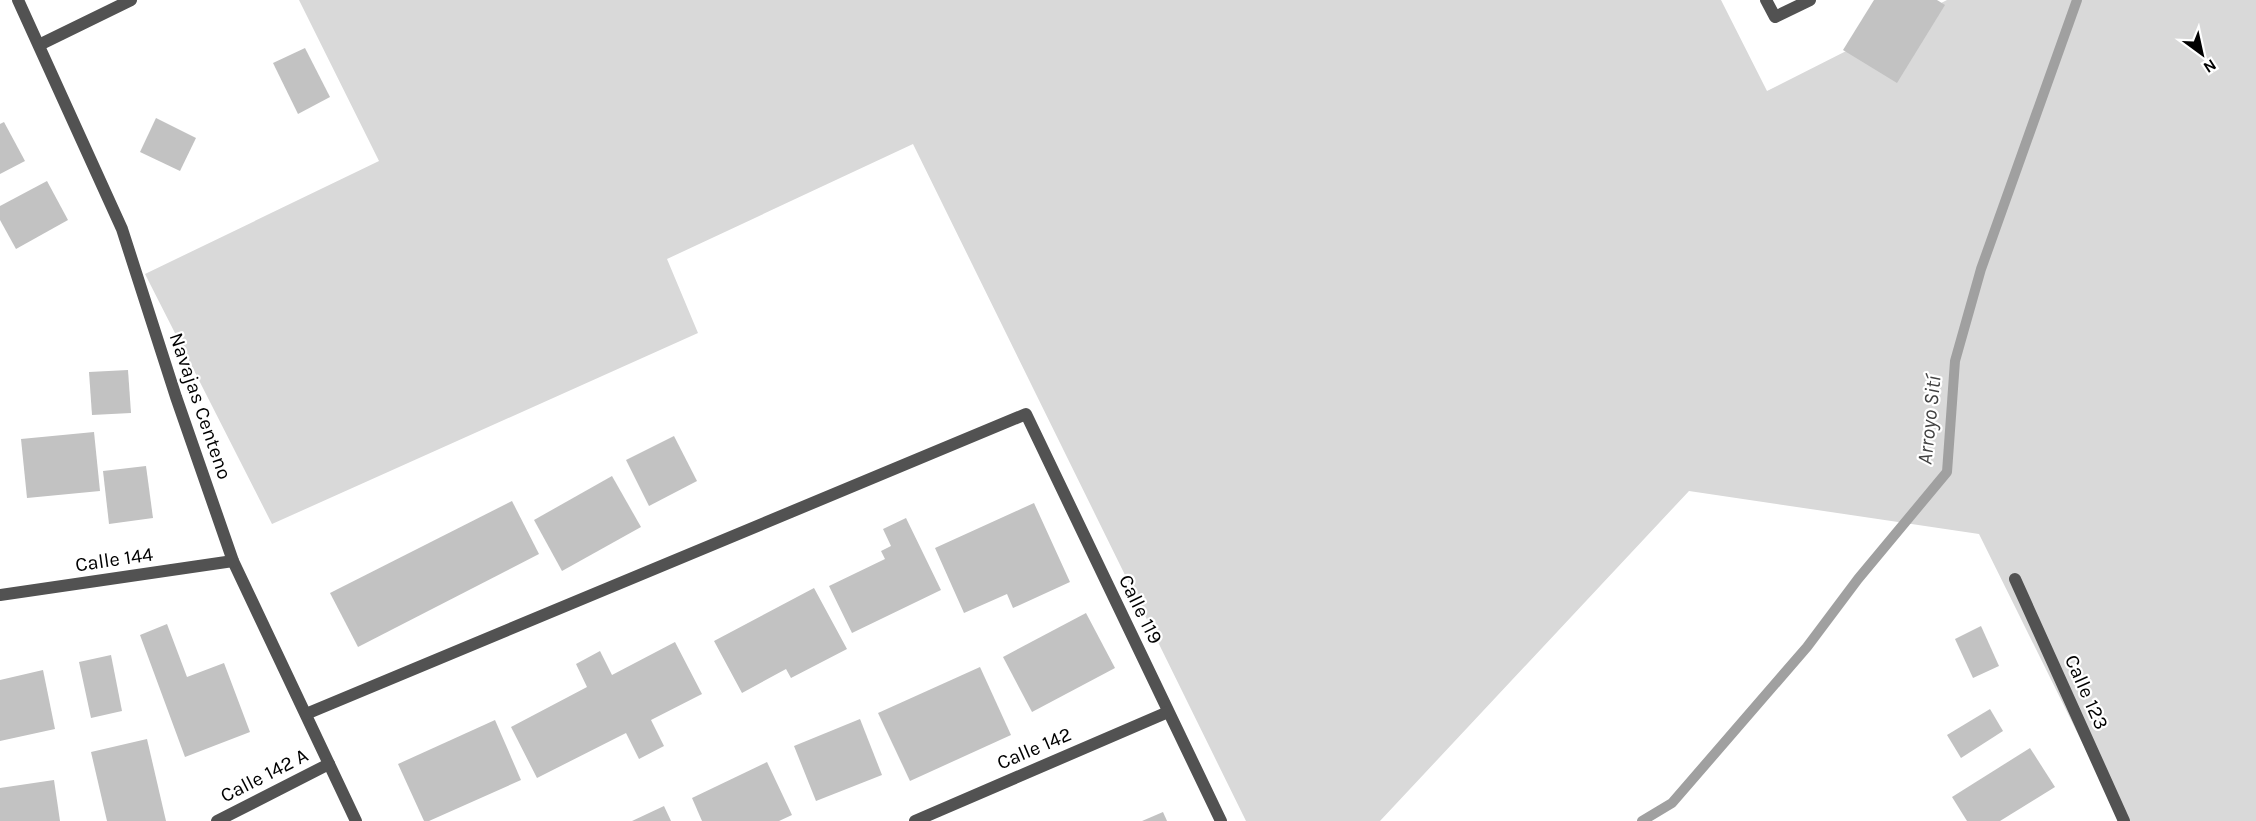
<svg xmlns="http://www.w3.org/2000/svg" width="2256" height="821" font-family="Karla,sans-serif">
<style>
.green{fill:#d9d9d9}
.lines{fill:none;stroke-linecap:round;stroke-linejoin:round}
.stream{stroke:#a0a0a0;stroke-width:10}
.building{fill:#c2c2c2}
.minor{stroke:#525252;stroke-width:12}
.labels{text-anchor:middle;stroke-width:4.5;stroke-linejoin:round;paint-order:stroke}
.street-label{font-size:20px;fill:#000;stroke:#fff}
.water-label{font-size:21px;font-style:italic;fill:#414141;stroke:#fff}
</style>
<rect width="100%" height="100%" fill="#fff"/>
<path class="green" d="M299,0H1721L1767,91L1947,0H2256V821H2121L1979,534L1689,491L1380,821H1246L913,144L667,259L698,333L272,524L145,274L379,161Z"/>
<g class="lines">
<path class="stream" d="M1642,821L1672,803L1807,647L1858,579L1947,472L1955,361L1981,269L2077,0"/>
</g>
<g class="building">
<path d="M1874,0H1937L1945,5L1897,83L1843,50Z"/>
<path d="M305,48L330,97L298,114L273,63Z"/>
<path d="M156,118L196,138L180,171L140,152Z"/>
<path d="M4,122L25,161L0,174V124Z"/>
<path d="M47,181L68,220L16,249L0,220V206Z"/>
<path d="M128,370L131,413L92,415L89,372Z"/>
<path d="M94,432L100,491L27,498L21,439Z"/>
<path d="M674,436L697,481L649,506L626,460Z"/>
<path d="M146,466L153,518L109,524L103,471Z"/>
<path d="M612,476L641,527L562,571L534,520Z"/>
<path d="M512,501L539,554L358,647L330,593Z"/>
<path d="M1034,503L1070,582L1013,608L1007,594L964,613L935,548Z"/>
<path d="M906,518L941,590L852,633L829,586L885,559L881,551L891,546L883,529Z"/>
<path d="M814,588L847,649L791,678L786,669L742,693L714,641Z"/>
<path d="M1086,613L1115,668L1032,712L1003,657Z"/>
<path d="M167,624L187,677L224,663L250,732L185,757L140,635Z"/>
<path d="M1981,626L1999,666L1973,678L1955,639Z"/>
<path d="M675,642L702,694L651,720L664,746L639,759L626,733L537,778L511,727L587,687L576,664L600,651L612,675Z"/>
<path d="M111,655L122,711L91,718L79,662Z"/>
<path d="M980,667L1011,735L910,781L878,713Z"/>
<path d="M43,670L55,729L0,741V680Z"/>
<path d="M1990,709L2003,731L1961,758L1947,735Z"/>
<path d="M860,719L882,775L816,801L794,746Z"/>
<path d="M495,720L521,780L429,821H424L398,764Z"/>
<path d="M147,739L166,821H107L91,752Z"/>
<path d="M2030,748L2055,787L2000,821H1967L1952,797Z"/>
<path d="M767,762L792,815L779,821H702L692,798Z"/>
<path d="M54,780L60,821H0V788Z"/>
<path d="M664,806L671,821H632Z"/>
<path d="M1163,812L1167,821H1142Z"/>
</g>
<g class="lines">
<g class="minor">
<path d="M18,0L122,229L176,397L233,561L356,821"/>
<path d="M1766,0L1775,17L1810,0"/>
<path d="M39,45L131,0"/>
<path d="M2015,579L2124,821"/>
<path d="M0,595L233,561"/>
<path d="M306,714L1026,414L1221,821"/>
<path d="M217,821L329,764"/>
<path d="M915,821L1168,712"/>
</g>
</g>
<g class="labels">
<g class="street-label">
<text transform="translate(201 406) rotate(71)" y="7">Navajas Centeno</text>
<text transform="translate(114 559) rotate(-8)" y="7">Calle 144</text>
<text transform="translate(1141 609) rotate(64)" y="7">Calle 119</text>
<text transform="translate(2087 692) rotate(66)" y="7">Calle 123</text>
<text transform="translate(1034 748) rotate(-23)" y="7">Calle 142</text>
<text transform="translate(264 775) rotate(-27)" y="7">Calle 142 A</text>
</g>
<g class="water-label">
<text transform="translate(1929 420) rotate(-84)" y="7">Arroyo Sití</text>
</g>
</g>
<g transform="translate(2202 54) rotate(147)" stroke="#ffffff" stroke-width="4.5" paint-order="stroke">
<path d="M0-4.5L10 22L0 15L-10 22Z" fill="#000000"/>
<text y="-9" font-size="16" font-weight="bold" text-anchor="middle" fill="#000000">N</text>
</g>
</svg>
